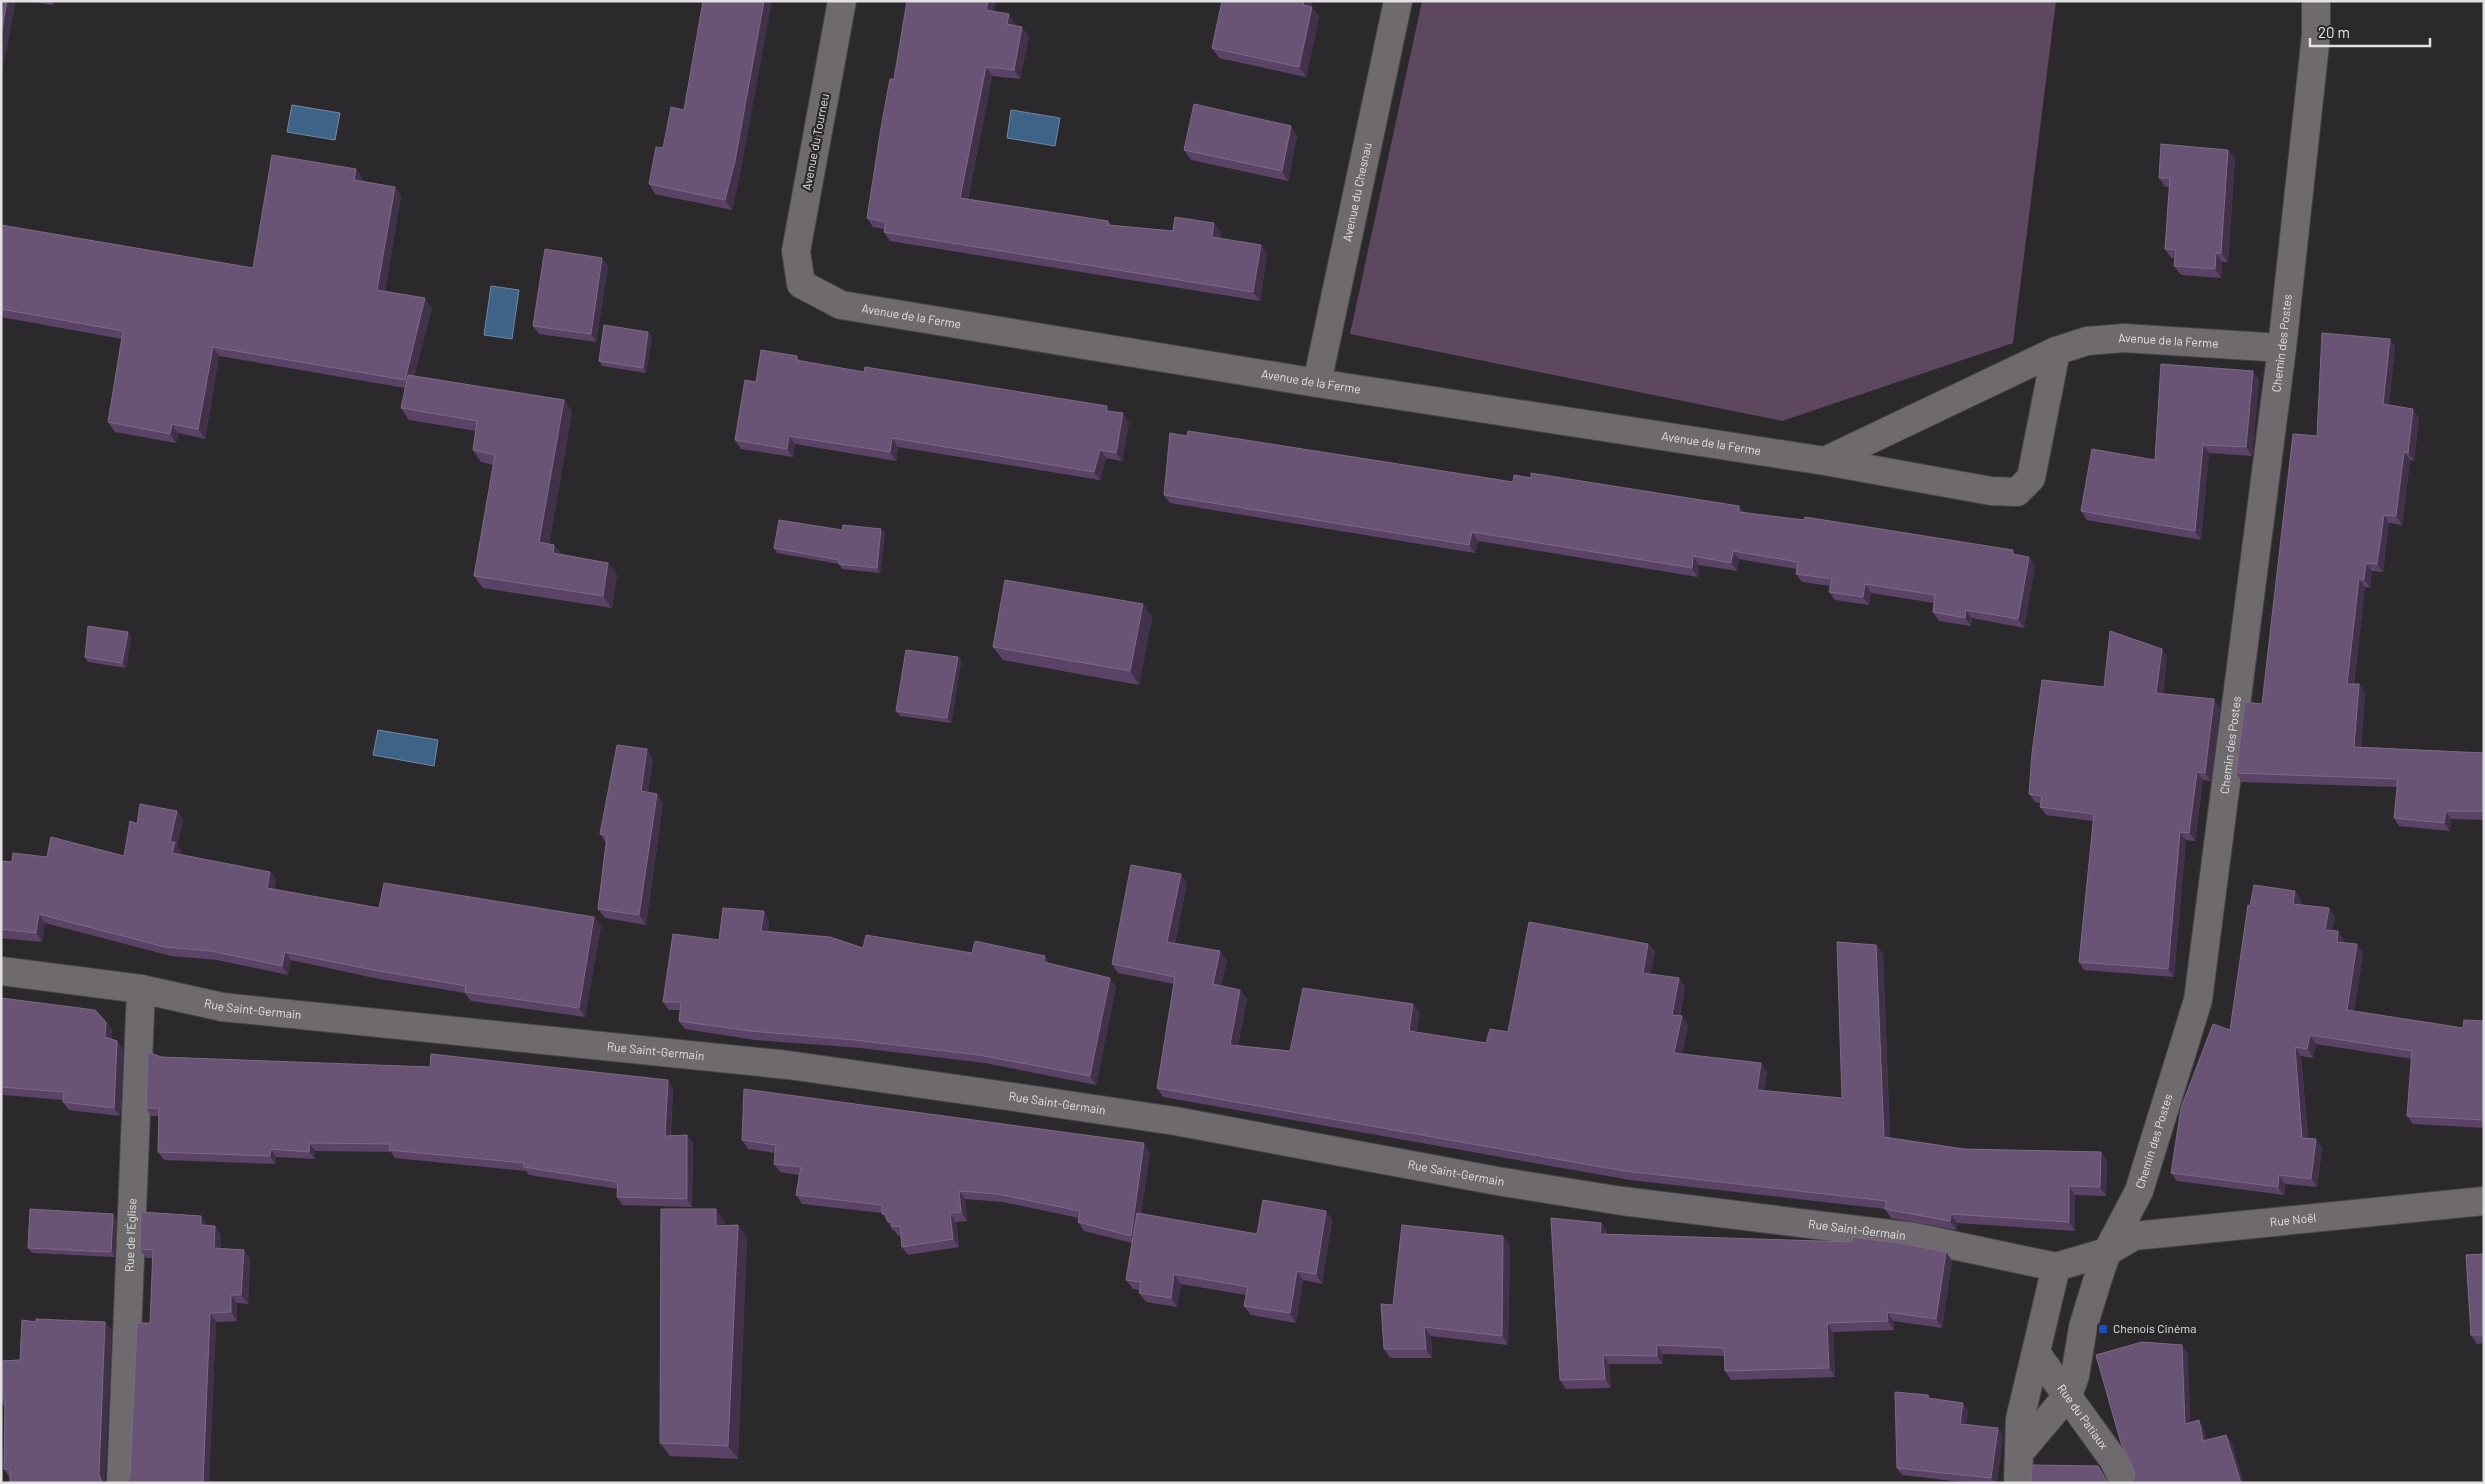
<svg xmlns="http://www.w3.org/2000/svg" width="2485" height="1484" font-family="Barlow,sans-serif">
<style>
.green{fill:#5d4860}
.water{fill:#3f6387;stroke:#7089a3}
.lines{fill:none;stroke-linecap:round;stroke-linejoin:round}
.minor-casing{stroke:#464447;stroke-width:30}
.minor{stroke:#6e6a6e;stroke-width:28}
.wall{fill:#5a4367}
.shaded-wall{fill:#42314a}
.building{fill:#695475;stroke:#7c6a86}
.transit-dot{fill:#1a4fb4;stroke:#2c292c;stroke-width:2}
.labels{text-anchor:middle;stroke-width:4.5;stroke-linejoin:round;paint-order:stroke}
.street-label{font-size:12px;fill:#e3e1e4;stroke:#2c292c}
.poi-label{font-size:12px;fill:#e3e1e4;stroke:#2c292c;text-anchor:start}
</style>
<rect width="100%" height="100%" fill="#2c292c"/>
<path class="green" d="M1422,1H2056L2013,343L1782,421L1350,334Z"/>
<g class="water">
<path d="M292,105L340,113L335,140L287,132Z"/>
<path d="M1011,110L1060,118L1055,146L1007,138Z"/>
<path d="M491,286L519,290L512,339L484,335Z"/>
<path d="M378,730L438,740L434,766L373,755Z"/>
</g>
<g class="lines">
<g class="minor-casing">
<g id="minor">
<path id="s1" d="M842,1L796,251L801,284L841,305L1317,383L1825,461L2056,351L2087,341L2124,338L2282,348"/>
<path id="s2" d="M1317,383L1398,1"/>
<path d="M1825,461L1991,491L2017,492L2031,478L2056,351"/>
<path id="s3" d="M1,971L141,989L222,1007L788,1065L1014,1097L1175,1121L1497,1181L1622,1201L1914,1237L2056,1267L2107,1252L2134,1236L2484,1201"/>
<path id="s4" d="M2036,1353L2113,1459L2125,1483"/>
<path id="s5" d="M2020,1452L2068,1395L2075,1376L2083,1327L2098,1278L2107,1252L2139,1191L2198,1000L2282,348L2316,35V1"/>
<path id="s6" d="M121,1483L141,989"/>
<path d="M2018,1483L2020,1419L2056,1267"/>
</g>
</g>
<use href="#minor" class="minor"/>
</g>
<g class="wall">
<path d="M29,1H53V5Z"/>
<path d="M1222,1H1312L1311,7L1319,17L1306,77L1219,58L1212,48Z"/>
<path d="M994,11L1015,23V26L1029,36L1020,79L992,76L968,199L1108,221L1111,225L1173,231L1221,232L1220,239L1261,245L1267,254L1260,301L890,241L884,232V229L873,227L867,218L894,79Z"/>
<path d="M1297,136L1288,181L1191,160L1184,150Z"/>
<path d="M2235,158L2228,262H2222L2221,278L2181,275L2174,266L2175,258H2171L2165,249L2169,187H2165L2159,178Z"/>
<path d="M356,169L362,178V181L395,187L401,196L385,291L432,308L414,376L564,400L572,412L549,544L554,545L561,554L608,563L617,575L612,608L483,588L474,576L493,465L481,462L473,450L476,431L409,420L401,408L405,388L219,356L205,439L178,433L176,443L115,432L108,422L122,339L1,317V225L253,268Z"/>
<path d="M741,170L732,210L655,194L649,184Z"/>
<path d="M608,266L596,342L539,334L533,326Z"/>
<path d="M648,332L652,337L646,373L602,366L599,361Z"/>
<path d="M2390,339L2395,347L2389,405L2419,418L2414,461L2410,460L2402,525L2389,523L2383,572L2372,571L2370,588L2365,587L2354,684H2359L2365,693L2361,747L2484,753V820L2451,819L2450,831L2399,826L2394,818L2397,787L2242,782L2236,773L2262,704L2317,436Z"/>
<path d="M797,356L800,361L864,372L1111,412L1129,422L1122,461L1106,458L1100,480L898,447L896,461L795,444L793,457L741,449L735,440L756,382Z"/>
<path d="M2259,379L2252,456L2209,453L2201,540L2087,520L2081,511L2155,460Z"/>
<path d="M1531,478L1739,506L1744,512L2029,557L2035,566L2024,628L1972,618L1971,626L1939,621L1933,612L1934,603L1871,593L1869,605L1835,600L1829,592L1830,586L1802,582L1796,574V569L1739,559L1737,571L1699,565L1698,577L1478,541L1475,553L1170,503L1164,495L1513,482Z"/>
<path d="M842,530L885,533L880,573L842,569L839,564L777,553L774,548Z"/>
<path d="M1143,604L1152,618L1139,685L1003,660L993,647Z"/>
<path d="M128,632L131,637L126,668L88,662L85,657Z"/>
<path d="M2162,649L2167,657L2163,694L2220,707L2211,781L2203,780L2195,841L2186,840L2174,977L2084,970L2079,962L2093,821L2046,815L2040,807L2041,803L2035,802L2029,794L2104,687Z"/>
<path d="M958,657L961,662L951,723L900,716L896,711Z"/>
<path d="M653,759L648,792L663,803L646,925L605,918L598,909L606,843L600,834Z"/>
<path d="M177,811L183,820L177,846L181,851L180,854L270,872L276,880L274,890L379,908L594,917L601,926L585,1017L471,1001L465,993L374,978L291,960L288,975L217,960L171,956L45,923L42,942L1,938V861L12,862L47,857L124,856L137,824Z"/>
<path d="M1187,883L1175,943L1220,951L1227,960L1221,986L1240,990L1247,999L1238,1045L1290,1051L1420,1013L1416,1032L1486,1043L1508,1032L1648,944L1655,952L1650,974L1679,978L1685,987L1680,1016H1682L1688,1025L1682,1054L1767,1072L1764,1091L1842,1098L1876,945L1883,954L1890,1138L1964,1149L2101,1152L2107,1161L2106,1196L2075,1195V1231L1957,1223L1956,1230L1891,1218L1885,1209L1630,1180L1163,1097L1157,1088L1174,984L1118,973L1112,964Z"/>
<path d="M2295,891L2301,900V905L2335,917L2332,931L2344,940L2343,943L2363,953L2354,1011L2463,1028L2484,1021V1128L2413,1124L2407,1116L2412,1059L2316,1044L2313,1058L2301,1056L2308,1138L2316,1139L2322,1148L2317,1187L2285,1184L2284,1195L2177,1181L2171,1173L2230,1030L2250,906Z"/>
<path d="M769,920L768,931L863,948L972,953L1050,964L1116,987L1096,1085L985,1063L860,1048L755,1040L685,1029L679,1021L680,1010H669L663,1002L719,940Z"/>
<path d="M1,998L106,1022L112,1030L111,1039L117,1041L123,1050L120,1116L69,1110L63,1102V1100L3,1095V1112H1Z"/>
<path d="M161,1057L673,1088L671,1136L693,1143L692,1207L622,1205L617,1197L618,1189L529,1175L526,1171L395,1158L391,1152L315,1151V1159L276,1157L275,1164L164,1160L158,1152L159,1116H151L146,1108Z"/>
<path d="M742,1140L1150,1152L1141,1214L1257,1234L1326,1211L1332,1220L1322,1284L1303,1280L1296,1323L1251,1315L1244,1306L1246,1295L1181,1284L1177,1307L1146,1302L1139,1293V1290L1133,1289L1126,1280L1132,1243L1084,1231L1078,1222L1079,1218L1003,1202L965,1199L967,1221L956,1222L959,1247L908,1255L902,1247L901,1235L898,1236L894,1230H893L882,1213L802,1204L796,1195L799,1175L780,1172L774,1164L775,1153L748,1149Z"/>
<path d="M113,1214L116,1219L115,1257L32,1253L28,1248Z"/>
<path d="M725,1222V1225H738L747,1238L738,1459L670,1456L660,1443Z"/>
<path d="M1601,1223L1607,1231V1235L1946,1252L1952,1261L1942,1328L1893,1321L1894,1330L1833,1332L1835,1377L1731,1380L1725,1371V1356L1663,1354V1364H1609L1611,1388L1566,1389L1560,1380Z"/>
<path d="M207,1225V1226L221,1235L220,1249L244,1250L250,1259L248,1304L237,1303V1321L216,1322L209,1483H128L130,1475L150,1323L153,1258H146L140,1249Z"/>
<path d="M1510,1245L1508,1345L1431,1336L1432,1358H1390L1384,1349L1393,1305Z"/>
<path d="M2484,1254V1343L2477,1344L2471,1335Z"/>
<path d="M112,1330L10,1478L4,1469L5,1407L1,1402V1361L20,1360Z"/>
<path d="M1928,1395L1930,1398L1968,1410L1966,1424L1998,1428L2003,1436L1997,1483H1971L1902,1475L1897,1468Z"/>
</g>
<g class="shaded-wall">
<path d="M7,1H16L1,79V35Z"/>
<path d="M764,1H772L741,170L732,210L725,200Z"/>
<path d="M988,1H996L992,19L986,10Z"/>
<path d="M1304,1H1312L1309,15L1303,5Z"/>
<path d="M1312,7L1319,17L1306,77L1299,67Z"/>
<path d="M1009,14L1015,23L1014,33L1007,24Z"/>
<path d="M1022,27L1029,36L1020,79L1014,70Z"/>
<path d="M986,67L992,76L966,207L960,198Z"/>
<path d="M1291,126L1297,136L1288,181L1282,171Z"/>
<path d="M2228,150L2235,158L2228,262L2221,253Z"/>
<path d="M356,169L362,178L360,189L354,180Z"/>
<path d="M395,187L401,196L384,299L377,290Z"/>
<path d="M1214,223L1221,232L1218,246L1212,237Z"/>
<path d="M1261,245L1267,254L1260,301L1253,292Z"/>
<path d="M2216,253L2222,262L2221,278L2215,269Z"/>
<path d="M602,258L608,266L596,342L591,334Z"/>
<path d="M425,298L432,308L411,389L405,380Z"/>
<path d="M648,332L652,337L646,373L643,368Z"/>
<path d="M2390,339L2395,347L2388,413L2383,404Z"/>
<path d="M213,347L219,356L205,439L198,429Z"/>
<path d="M2253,371L2259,379L2252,456L2246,447Z"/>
<path d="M564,400L572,412L547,554L539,542Z"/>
<path d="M1107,406L1113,414L1106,411Z"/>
<path d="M2413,409L2419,418L2414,461L2408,453Z"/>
<path d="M1123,413L1129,422L1122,461L1116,453Z"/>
<path d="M172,424L178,433L176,443L170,434Z"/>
<path d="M789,436L795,444L793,457L787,449Z"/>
<path d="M892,438L898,447L896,461L890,452Z"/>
<path d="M2203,445L2209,453L2201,540L2195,531Z"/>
<path d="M1100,450L1106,458L1100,480L1094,472Z"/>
<path d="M2404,452L2410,460L2402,525L2396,516Z"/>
<path d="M1739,506L1745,515L1739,512Z"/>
<path d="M2384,515L2389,523L2383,572L2377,564Z"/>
<path d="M881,529L885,533L880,573L877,568Z"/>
<path d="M1472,532L1478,541L1475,553L1469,545Z"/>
<path d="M554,545L563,557L553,553Z"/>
<path d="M1733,551L1739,559L1737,571L1731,563Z"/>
<path d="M1693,556L1699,565L1698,577L1692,568Z"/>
<path d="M2029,557L2035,566L2024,628L2018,619Z"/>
<path d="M608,563L617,575L612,608L603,596Z"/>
<path d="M2366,563L2372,571L2370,588L2364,579Z"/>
<path d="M2359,579L2365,587L2353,692L2347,684Z"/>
<path d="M1865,584L1871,593L1869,605L1863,597Z"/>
<path d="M1143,604L1152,618L1139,685L1130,671Z"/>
<path d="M1966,610L1972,618L1971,626L1965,618Z"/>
<path d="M128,632L131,637L126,668L122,663Z"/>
<path d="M2162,649L2167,657L2162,701L2156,693Z"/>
<path d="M958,657L961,662L951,723L947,718Z"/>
<path d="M2359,684L2365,693L2360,755L2354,747Z"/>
<path d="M2214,699L2220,707L2211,781L2205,773Z"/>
<path d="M647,749L653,759L647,801L641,791Z"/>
<path d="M2197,772L2203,780L2195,841L2189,833Z"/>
<path d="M657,794L663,803L646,925L639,915Z"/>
<path d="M177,811L183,820L177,846L181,851L179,862L172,853L170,842Z"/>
<path d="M2446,811L2451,819L2450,831L2444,823Z"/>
<path d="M2180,832L2186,840L2174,977L2168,969Z"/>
<path d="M270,872L276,880L273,897L267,888Z"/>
<path d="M1181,874L1187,883L1173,951L1167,942Z"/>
<path d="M2295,891L2301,900L2299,913L2293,904Z"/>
<path d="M2329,908L2335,917L2331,938L2325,930Z"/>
<path d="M764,911L769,920L767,939L761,931Z"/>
<path d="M39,914L45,923L42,942L36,933Z"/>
<path d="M594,917L601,926L585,1017L579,1008Z"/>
<path d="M2338,931L2344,940L2343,951L2337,942Z"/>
<path d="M1648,944L1655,952L1649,982L1643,973Z"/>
<path d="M2357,944L2363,953L2353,1018L2347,1010Z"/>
<path d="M1876,945L1883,954L1890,1146L1884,1137Z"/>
<path d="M1220,951L1227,960L1220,993L1213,984Z"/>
<path d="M285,952L291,960L288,975L282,966Z"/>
<path d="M1045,956L1051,965L1044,962Z"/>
<path d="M1110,978L1116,987L1096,1085L1090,1076Z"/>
<path d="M1679,978L1685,987L1678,1024L1672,1015Z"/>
<path d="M1240,990L1247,999L1236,1054L1230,1045Z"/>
<path d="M1413,1004L1420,1013L1415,1040L1409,1031Z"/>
<path d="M1682,1016L1688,1025L1681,1062L1674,1053Z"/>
<path d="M106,1022L112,1030L111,1045L105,1037Z"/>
<path d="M2310,1035L2316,1044L2313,1058L2307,1049Z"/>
<path d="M117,1041L123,1050L120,1116L114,1108Z"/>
<path d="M2295,1047L2301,1056L2308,1146L2302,1138Z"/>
<path d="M1761,1063L1767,1072L1763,1099L1757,1090Z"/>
<path d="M668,1080L673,1088L670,1144L665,1136Z"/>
<path d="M1,1092L3,1095V1112L1,1110Z"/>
<path d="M687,1135L693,1143L692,1207L687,1199Z"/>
<path d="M2316,1139L2322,1148L2317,1187L2311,1179Z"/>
<path d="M310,1143L315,1151V1159L309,1152Z"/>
<path d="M1144,1143L1150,1152L1137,1244L1131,1236Z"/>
<path d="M271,1149L276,1157L275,1164L270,1156Z"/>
<path d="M2101,1152L2107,1161L2106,1196L2100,1187Z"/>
<path d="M2279,1175L2285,1184L2284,1195L2278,1187Z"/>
<path d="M2069,1186L2075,1195V1231L2069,1222Z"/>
<path d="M959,1191L965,1199L967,1221L961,1212Z"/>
<path d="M716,1209L725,1222V1239L716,1226Z"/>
<path d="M1326,1211L1332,1220L1322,1284L1316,1274Z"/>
<path d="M950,1213L956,1222L959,1247L953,1239Z"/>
<path d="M113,1214L116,1219L115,1257L111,1252Z"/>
<path d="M1951,1214L1957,1223L1956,1230L1950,1221Z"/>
<path d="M201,1216L207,1225V1234L201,1225Z"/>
<path d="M1601,1223L1607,1231L1606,1243L1600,1234Z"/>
<path d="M738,1225L747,1238L738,1459L728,1446Z"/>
<path d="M215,1226L221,1235L220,1257L214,1248Z"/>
<path d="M1503,1236L1510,1245L1508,1345L1502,1336Z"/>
<path d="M244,1250L250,1259L248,1304L241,1295Z"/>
<path d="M1946,1252L1952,1261L1942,1328L1936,1319Z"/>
<path d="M1297,1271L1303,1280L1296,1323L1290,1313Z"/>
<path d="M1174,1274L1181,1284L1177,1307L1171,1298Z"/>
<path d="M231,1295L237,1303V1321L231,1312Z"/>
<path d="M1887,1312L1893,1321L1894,1330L1888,1321Z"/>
<path d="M210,1313L216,1322L209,1483H203Z"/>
<path d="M105,1322L112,1330L105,1483H102L99,1474Z"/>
<path d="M1827,1323L1833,1332L1835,1377L1829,1368Z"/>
<path d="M1424,1327L1431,1336L1432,1358L1426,1349Z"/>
<path d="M1657,1345L1663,1354V1364L1657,1356Z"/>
<path d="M2182,1345L2188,1353L2191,1433L2185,1424Z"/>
<path d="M1603,1355L1609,1364L1611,1388L1605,1379Z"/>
<path d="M1963,1403L1968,1410L1965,1431L1960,1424Z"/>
<path d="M2199,1420L2204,1429L2209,1450L2203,1441Z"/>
<path d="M1998,1428L2003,1436L1997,1483H1995L1991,1478Z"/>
<path d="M2226,1435L2232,1443L2244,1483H2241Z"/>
</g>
<g class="building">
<path d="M1,1H7L1,35Z"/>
<path d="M703,1H764L735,161L725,200L649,184L656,147L663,148L671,107L684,110Z"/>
<path d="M907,1H988L986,10L1009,14L1007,24L1022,27L1014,70L986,67L960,198L1108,221V225L1173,231L1175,217L1214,223L1212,237L1261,245L1253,292L884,232L886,222L867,218L881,128L890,79H894Z"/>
<path d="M1222,1H1304L1303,5L1312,7L1299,67L1212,48Z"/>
<path d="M1194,104L1291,126L1282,171L1184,150Z"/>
<path d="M2161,144L2228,150L2221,253H2216L2215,269L2174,266L2176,250L2165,249L2170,178H2159Z"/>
<path d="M272,155L356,169L354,180L395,187L377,290L425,298L405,380L213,347L198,429L172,424L170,434L108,422L123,331L1,309V225L253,268Z"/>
<path d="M545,249L602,258L591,334L533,326Z"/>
<path d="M604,325L648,332L643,368L599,361Z"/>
<path d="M2322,333L2390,339L2383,404L2413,409L2408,453L2404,452L2396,516L2384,515L2377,564L2366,563L2364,579H2359L2347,684H2359L2354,747L2484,753V811H2446L2444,823L2394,818L2398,779L2236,773L2245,702L2262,704L2293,434L2317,436Z"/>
<path d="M761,350L797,356L796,360L864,372L865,367L1107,406L1106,411L1123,413L1116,453L1100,450L1094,472L892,438L890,452L789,436L787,449L735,440L745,380L756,382Z"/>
<path d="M2161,364L2253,371L2246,447L2203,445L2195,531L2081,511L2092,449L2155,460Z"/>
<path d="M408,375L564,400L539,542L554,545L553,553L608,563L603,596L474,576L495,455L473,450L477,421L401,408Z"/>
<path d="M1188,431L1513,482L1514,475L1531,478V473L1739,506V512L1804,520L1805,517L2013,550V554L2029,557L2018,619L1966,610L1965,618L1933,612L1935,595L1865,584L1863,597L1829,592L1832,579L1796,574L1798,562L1733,551L1731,563L1693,556L1692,568L1472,532L1469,545L1164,495L1170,433L1187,436Z"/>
<path d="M779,520L842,530L843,525L881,529L877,568L839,564V560L774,548Z"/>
<path d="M1005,580L1143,604L1130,671L993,647Z"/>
<path d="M88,626L128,632L122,663L85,657Z"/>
<path d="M2110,631L2162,649L2156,693L2214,699L2205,773L2197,772L2189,833L2180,832L2168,969L2079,962L2094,814L2040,807L2042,796L2029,794L2032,753L2042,680L2104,687Z"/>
<path d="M906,650L958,657L947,718L896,711Z"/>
<path d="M617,745L647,749L641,791L657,794L639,915L598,909L607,836L600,834Z"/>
<path d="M140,804L177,811L170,842H175L172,853L270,872L267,888L379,908L384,883L594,917L579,1008L465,992L466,986L368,969L285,952L282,966L211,951L165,947L39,914L36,933L1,929V861L12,862L13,853L47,857L51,837L124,856L130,821L137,824Z"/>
<path d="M1131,865L1181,874L1167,942L1220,951L1213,984L1240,990L1230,1045L1290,1051L1303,988L1413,1004L1409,1031L1486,1043L1490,1029L1508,1032L1529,922L1648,944L1643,973L1679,978L1672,1015L1682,1016L1674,1053L1761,1063L1757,1090L1842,1098L1837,942L1876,945L1884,1137L1964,1149L2101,1152L2100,1187L2069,1186V1222L1951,1214L1950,1221L1885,1209L1886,1201L1624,1171L1157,1088L1175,977L1112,964Z"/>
<path d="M2254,885L2295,891L2293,904L2329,908L2325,930L2338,931L2337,942L2357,944L2347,1010L2463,1028L2464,1020L2484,1021V1120L2407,1116L2412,1051L2310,1035L2307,1049L2295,1047L2302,1138L2316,1139L2311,1179L2279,1175L2278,1187L2171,1173L2181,1108L2213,1024L2230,1030L2248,905L2250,906Z"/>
<path d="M723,908L764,911L761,931L830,937L863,948L866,935L972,953L975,941L1045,956L1044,962L1110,978L1090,1076L979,1055L854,1040L750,1031L679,1021L681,1002H663L673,934L719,940Z"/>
<path d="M1,998L95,1010L106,1022L105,1037L117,1041L114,1108L63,1102L64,1092L1,1087Z"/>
<path d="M148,1052L161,1057L430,1067L431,1054L668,1080L665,1136L687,1135V1199L617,1197L618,1182L524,1167V1163L389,1150L390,1144L310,1143L309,1152L271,1149L270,1156L158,1152L159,1108H146Z"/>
<path d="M744,1089L1144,1143L1131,1236L1078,1222L1080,1211L997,1194L959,1191L961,1212L950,1213L953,1239L902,1247L900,1226L892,1227V1222L887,1221L886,1214H882V1205L796,1195L801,1167L774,1164L776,1145L742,1140Z"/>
<path d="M1263,1200L1326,1211L1316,1274L1297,1271L1290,1313L1244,1306L1248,1287L1174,1274L1171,1298L1139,1293L1141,1282L1126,1280L1137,1213L1257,1234Z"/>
<path d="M30,1209L113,1214L111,1252L28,1248Z"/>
<path d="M661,1209H716V1226L738,1225L728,1446L660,1443Z"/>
<path d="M141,1212L201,1216V1225L215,1226L214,1248L244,1250L241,1295H231V1312L210,1313L203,1483H128L130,1475L137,1323H150L153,1250L140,1249Z"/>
<path d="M1551,1218L1601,1223L1600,1234L1852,1242L1853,1237L1905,1244L1946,1252L1936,1319L1887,1312L1888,1321L1827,1323L1829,1368L1725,1371L1724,1348L1657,1345V1356L1603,1355L1605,1379L1560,1380Z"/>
<path d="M1402,1225L1503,1236L1502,1336L1424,1327L1426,1349H1384L1381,1304L1393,1305Z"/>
<path d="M2484,1254V1335H2471L2466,1255Z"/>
<path d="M36,1319L105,1322L99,1474L102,1483H10V1469H4L5,1399L1,1398V1361L20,1360L22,1320L36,1322Z"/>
<path d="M2142,1342L2182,1345L2185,1424L2199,1420L2203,1441L2226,1435L2241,1483H2132L2135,1475L2133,1468L2121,1443L2096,1355Z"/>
<path d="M1895,1392L1928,1395V1398L1963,1403L1960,1424L1998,1428L1991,1478L1897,1468Z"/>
<path d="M2032,1465L2098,1466L2108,1483H2031Z"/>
</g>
<rect class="transit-dot" x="2098" y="1324" width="10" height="10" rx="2.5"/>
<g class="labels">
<g class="street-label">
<text transform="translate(816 142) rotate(-79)" y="4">Avenue du Tourneu</text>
<text dy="4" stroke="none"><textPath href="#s2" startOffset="195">Avenue du Chesnau</textPath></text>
<text dy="4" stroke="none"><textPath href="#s1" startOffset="404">Avenue de la Ferme</textPath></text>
<text dy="4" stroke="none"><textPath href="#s1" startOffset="1699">Avenue de la Ferme</textPath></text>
<text dy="4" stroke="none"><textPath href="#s5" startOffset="1154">Chemin des Postes</textPath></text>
<text dy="4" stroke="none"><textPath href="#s1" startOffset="809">Avenue de la Ferme</textPath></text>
<text dy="4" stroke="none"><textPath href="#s1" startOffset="1214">Avenue de la Ferme</textPath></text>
<text dy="4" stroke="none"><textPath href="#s5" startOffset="749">Chemin des Postes</textPath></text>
<text dy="4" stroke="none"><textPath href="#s3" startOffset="255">Rue Saint-Germain</textPath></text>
<text dy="4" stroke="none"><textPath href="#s3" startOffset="660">Rue Saint-Germain</textPath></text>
<text dy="4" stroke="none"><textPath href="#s3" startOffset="1065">Rue Saint-Germain</textPath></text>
<text dy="4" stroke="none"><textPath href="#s5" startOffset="344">Chemin des Postes</textPath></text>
<text dy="4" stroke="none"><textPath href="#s3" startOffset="1470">Rue Saint-Germain</textPath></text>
<text dy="4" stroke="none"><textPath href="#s3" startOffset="2322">Rue Noël</textPath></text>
<text dy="4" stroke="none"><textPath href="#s3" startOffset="1875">Rue Saint-Germain</textPath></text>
<text dy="4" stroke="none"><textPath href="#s6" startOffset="248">Rue de l'Église</textPath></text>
<text dy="4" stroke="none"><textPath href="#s4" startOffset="79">Rue du Patiaux</textPath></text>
</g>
<g class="poi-label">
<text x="2113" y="1333">Chenois Cinéma</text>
</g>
</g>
<rect width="2485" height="1484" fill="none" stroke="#e3e1e4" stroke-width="5"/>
<path d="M2310 38v8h120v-8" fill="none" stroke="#e3e1e4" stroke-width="2.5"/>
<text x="2318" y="38" font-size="15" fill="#e3e1e4" stroke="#2c292c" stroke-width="4" paint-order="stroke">20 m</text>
</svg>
